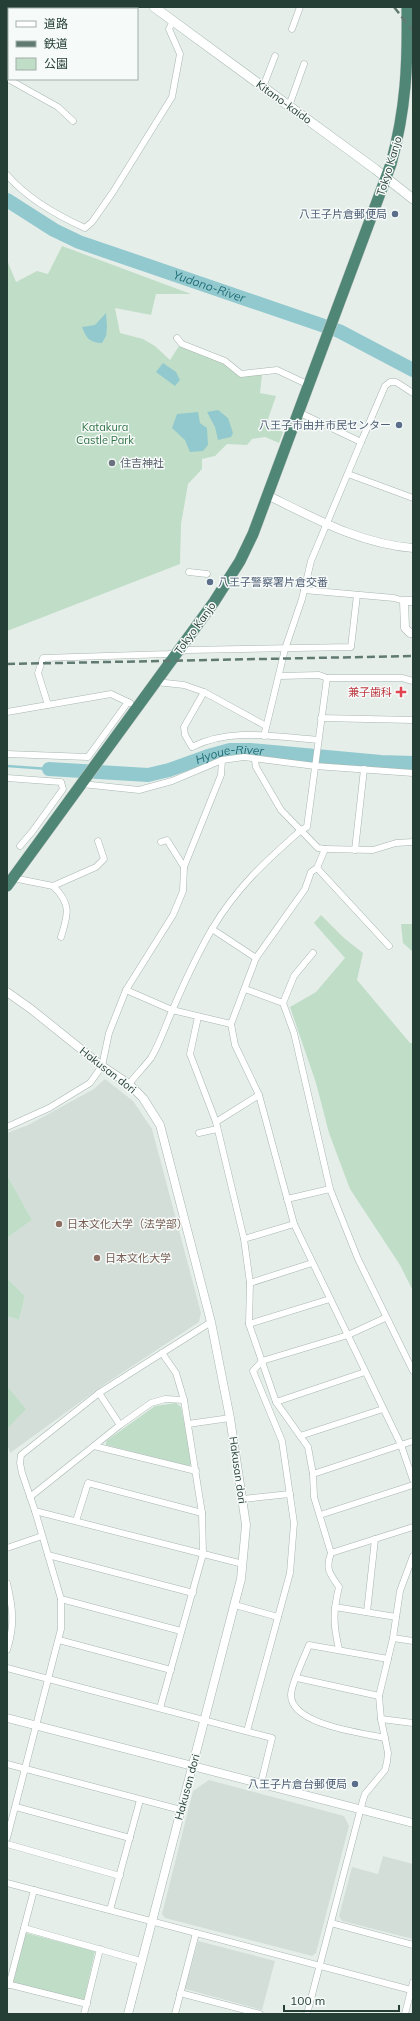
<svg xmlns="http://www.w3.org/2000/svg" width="420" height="2021" font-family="Mulish,'Noto Sans JP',sans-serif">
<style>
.built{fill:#d4ded9}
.green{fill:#c0ddc7}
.water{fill:#92c9cf}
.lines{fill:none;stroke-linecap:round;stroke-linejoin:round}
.stream{stroke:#92c9cf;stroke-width:2.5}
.river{stroke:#92c9cf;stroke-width:14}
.minor-casing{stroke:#a8b6b1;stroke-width:7}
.tertiary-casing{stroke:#a8b6b1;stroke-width:9}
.secondary-casing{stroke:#a5b9b1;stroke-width:10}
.trunk-casing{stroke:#c2c9c7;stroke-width:12}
.minor{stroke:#fff;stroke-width:6}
.tertiary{stroke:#fff;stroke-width:8}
.secondary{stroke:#fff;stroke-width:9}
.trunk{stroke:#508676;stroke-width:11}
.rail{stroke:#607a72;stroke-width:2.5;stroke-dasharray:8 4;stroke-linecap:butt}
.service-dot{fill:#5c6f8a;stroke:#f6faf8;stroke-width:1.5}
.worship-dot{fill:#6b7280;stroke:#f6faf8;stroke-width:1.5}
.health-dot{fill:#e0444e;stroke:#f6faf8;stroke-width:1.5}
.education-dot{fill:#8d6e63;stroke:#f6faf8;stroke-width:1.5}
.labels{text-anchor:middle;stroke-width:3;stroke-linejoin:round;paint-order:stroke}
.street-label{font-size:11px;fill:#253f37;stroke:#f6faf8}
.service-label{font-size:11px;fill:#4e5e75;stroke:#f6faf8;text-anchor:end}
.park-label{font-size:11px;fill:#327448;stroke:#f6faf8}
.worship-label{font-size:11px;fill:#5b616d;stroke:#f6faf8;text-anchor:start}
.health-label{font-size:11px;fill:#be3a42;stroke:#f6faf8;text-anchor:end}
.education-label{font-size:11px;fill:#785e54;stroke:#f6faf8;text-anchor:start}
.water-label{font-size:12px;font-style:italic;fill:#226f78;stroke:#f6faf8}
</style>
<rect width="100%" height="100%" fill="#e6eeea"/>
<g class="built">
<path d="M105,1079L133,1101L152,1129L201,1313L199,1322L105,1384L10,1453L7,1443V1429L25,1409L7,1386V1316L19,1320L25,1296L7,1278V1238L32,1220L7,1175V1133L28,1125L94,1089Z"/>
<path d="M209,1780L344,1816L349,1826L316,1953L312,1956L165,1918L162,1914L193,1791Z"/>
<path d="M383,1856L413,1864V1939L342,1921L339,1916L352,1867L378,1874Z"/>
<path d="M198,1941L275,1961L262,2010L185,1989Z"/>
</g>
<g class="green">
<path d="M62,246L191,294H156L151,315L115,308L120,333L143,339L155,346L170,360L179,346L224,363L238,375H262L260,393L276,396L266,425L283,432L279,443L265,437L252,439L247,445L227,444L215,456L202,459V469L188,484L181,524L180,564L7,631V260L16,282L37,271L48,274Z"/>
<path d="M321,915L344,938L363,953L357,980L410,1043H413V1291L400,1265L350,1189L329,1133L316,1083L290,1007L316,992L345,958L314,923Z"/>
<path d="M401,924H413V952L403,943Z"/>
<path d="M7,1175L32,1220L7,1238Z"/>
<path d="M7,1278L25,1296L19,1320L7,1316Z"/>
<path d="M7,1386L26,1409L7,1429Z"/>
<path d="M176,1403L181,1407L192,1463L189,1466L106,1445V1441L155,1406Z"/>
<path d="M26,1933L95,1951L84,2001L13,1983Z"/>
</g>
<g class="water">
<path d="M106,313L107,327L106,336L102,343C90,343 86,338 82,327L95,325Z"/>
<path d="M163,363L176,372L180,380L175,386L156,372Z"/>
<path d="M218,410L228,418L233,433L231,437L218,440L215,427L207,412Z"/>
<path d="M198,412L200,423L207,428L208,445L203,451L190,452L185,440L172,428L177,414Z"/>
</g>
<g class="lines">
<path class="stream" d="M7,766L49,769"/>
<g class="river">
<path id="s1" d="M7,200L54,230L79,242L339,331L413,370"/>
<path id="s2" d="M49,769L148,775L169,770L208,756L230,750H250L381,762L413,763"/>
</g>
<g class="minor-casing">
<g id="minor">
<path d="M74,7L76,9"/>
<path d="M92,9L94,7"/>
<path d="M292,29L300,7"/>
<path d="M8,79L58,107L73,121"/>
<path d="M263,87L275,56"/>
<path d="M289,106L304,64"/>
<path d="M7,175C28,199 56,215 85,228L92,222L113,192L172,97L180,54L169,29L173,21"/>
<path d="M177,338L182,344L225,361L241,374L277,370L309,385"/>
<path d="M298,412L361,442L385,386L390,382H396L413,393"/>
<path d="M348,474L413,498"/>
<path d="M189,572L207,574"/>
<path d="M304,590L394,598L404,601"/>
<path d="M327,678H402L413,681"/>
<path d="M156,682L184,685L204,692L266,726"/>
<path d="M204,692L184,727L185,735L192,747C231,727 276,737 318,740"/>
<path d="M48,705L38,673L43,658L169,654L187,650L351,647L357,595"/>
<path d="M7,712L111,694L130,703"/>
<path d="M321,718L413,720"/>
<path d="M264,736L285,649L302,599L311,561L361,442"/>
<path d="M7,754L88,757L128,702"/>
<path d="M255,760L256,767L281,810L318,848L325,849L317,868L311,872L305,889L256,958L231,1024L235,1045L259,1095L294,1224L401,1445L413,1480"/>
<path d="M7,778L61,782L63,789L32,832L20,846"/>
<path d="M82,784L139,790L172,781L222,760L244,757L315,766L413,773"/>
<path d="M161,842L167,840L184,867"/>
<path d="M325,849L373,850L396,843L413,842"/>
<path d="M355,850L364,769"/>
<path d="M317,868L389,946"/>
<path d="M13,878L53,886L96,867L104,859L98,841"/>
<path d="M53,886C72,904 68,915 61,937"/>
<path d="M212,929L256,958"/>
<path d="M245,989L283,1003L294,1033L330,1189L358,1259L413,1371"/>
<path d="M126,990L172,1010L231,1024"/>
<path d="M283,1003L294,976L313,953"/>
<path d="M198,1017L190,1054L216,1122"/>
<path d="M129,1084C136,1075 144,1067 151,1058C160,1043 165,1027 172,1011C184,983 197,955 212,929C237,887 265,862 301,830L307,827L327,678L319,675L280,676"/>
<path d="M259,1095L216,1122L244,1239L250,1283L249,1324L276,1402L308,1447L313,1474L314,1497L331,1553"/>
<path d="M7,1127L49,1108L90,1083L102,1066L109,1033L126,990L173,915L183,891L184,867L221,775L222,760"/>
<path d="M199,1133L217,1129"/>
<path d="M287,1199L330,1189"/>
<path d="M244,1239L294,1224"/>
<path d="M250,1283L312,1263"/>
<path d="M249,1324L330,1299"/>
<path d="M99,1393L120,1425"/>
<path d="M276,1402L365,1372"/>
<path d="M188,1424L230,1418"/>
<path d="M300,1436L383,1409"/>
<path d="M94,1446L196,1471"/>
<path d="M313,1474L413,1441"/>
<path d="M30,1497L120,1425L151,1403L165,1399L184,1400"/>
<path d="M243,1499L290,1494"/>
<path d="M35,1511L243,1564"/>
<path d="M320,1515L413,1485"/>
<path d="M76,1521L88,1483L202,1513"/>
<path d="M7,1548L42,1536"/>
<path d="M48,1555L193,1593"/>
<path d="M7,1583C13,1608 15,1625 7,1650"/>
<path d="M61,1599L181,1631"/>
<path d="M235,1605L278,1617"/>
<path d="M335,1607L396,1617"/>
<path d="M367,1612L375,1539"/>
<path d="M393,1638L413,1641"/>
<path d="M59,1640L171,1670"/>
<path d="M339,1649C333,1624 333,1612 339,1587C330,1574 325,1569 331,1553L413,1527"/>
<path d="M7,1668L272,1738L261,1783"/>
<path d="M297,1678L379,1696"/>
<path d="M160,1708L203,1554L202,1513L184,1400L176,1373L162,1353"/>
<path d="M381,1719L413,1723"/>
<path d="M247,1731L290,1573L294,1523L282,1441L253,1371L262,1361L348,1335L385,1318"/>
<path d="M385,1738C363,1733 291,1725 291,1695C291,1684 305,1656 309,1645L388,1659"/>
<path d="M7,1764L181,1810"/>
<path d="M16,1807L130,1838"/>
<path d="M7,1838L61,1629V1599L35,1511L22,1473L20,1463L21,1455L99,1393L211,1322"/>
<path d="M7,1844L120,1876"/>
<path d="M7,1883L411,1990"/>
<path d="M110,1910L140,1800"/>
<path d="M331,1923L413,1945"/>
<path d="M24,1928L141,1961"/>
<path d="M7,1984L87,2004"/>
<path d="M9,1985L34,1890"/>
<path d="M180,1993L260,2014"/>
<path d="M84,2014L100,1949"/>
<path d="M175,2014L196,1933"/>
<path d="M307,2014L363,1800L365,1794L385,1770L387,1762L388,1753L381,1719L379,1696L393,1638L400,1591L413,1556"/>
<path d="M405,2014L413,1982"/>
</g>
</g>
<g class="tertiary-casing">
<g id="tertiary">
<path d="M267,495C314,518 360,544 413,548"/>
<path d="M413,601H404L405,628L410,633H413"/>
<path d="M7,992L31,1009L102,1066L129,1084L143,1098L160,1125L211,1322L230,1418L246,1525L241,1579L128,2014"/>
<path d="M7,1718L413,1823"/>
</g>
</g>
<g class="secondary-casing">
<path id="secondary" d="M154,7L375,169L413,199"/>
</g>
<g class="trunk-casing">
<path id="trunk" d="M7,886L214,602L240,561L253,534L391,164C406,109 408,64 407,7"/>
</g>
<use href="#minor" class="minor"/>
<use href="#tertiary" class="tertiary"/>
<use href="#secondary" class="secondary"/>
<use href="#trunk" class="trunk"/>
<g class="rail">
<path d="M394,7L413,31"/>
<path d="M7,664L413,656"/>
</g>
</g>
<g class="service-dot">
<circle cx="395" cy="214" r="4"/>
<circle cx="399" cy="425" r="4"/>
<circle cx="210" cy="582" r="4"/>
<circle cx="355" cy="1784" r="4"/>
</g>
<circle class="worship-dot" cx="112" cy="463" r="4"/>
<path class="health-dot" d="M399 686h4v4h4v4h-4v4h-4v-4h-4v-4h4z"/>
<g class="education-dot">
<circle cx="59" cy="1224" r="4"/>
<circle cx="97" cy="1258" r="4"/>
</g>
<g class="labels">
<g class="street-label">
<text transform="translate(284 102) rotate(36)" y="4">Kitano-kaido</text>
<text transform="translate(389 166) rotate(-73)" y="4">Tokyo Kanjo</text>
<text transform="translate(195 628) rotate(-54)" y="4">Tokyo Kanjo</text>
<text transform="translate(108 1070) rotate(38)" y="4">Hakusan dori</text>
<text transform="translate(238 1470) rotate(82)" y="4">Hakusan dori</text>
<text transform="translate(187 1787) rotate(-75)" y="4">Hakusan dori</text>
</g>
<g class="service-label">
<text x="387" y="218">八王子片倉郵便局</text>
<text x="391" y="429">八王子市由井市民センター</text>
<text x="218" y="586" text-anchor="start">八王子警察署片倉交番</text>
<text x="347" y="1788">八王子片倉台郵便局</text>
</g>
<g class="park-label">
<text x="105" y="431">Katakura<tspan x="105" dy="13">Castle Park</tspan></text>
</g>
<g class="worship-label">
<text x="120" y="467">住吉神社</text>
</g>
<g class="health-label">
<text x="392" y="696">兼子歯科</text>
</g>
<g class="education-label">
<text x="67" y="1228">日本文化大学（法学部）</text>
<text x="105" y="1262">日本文化大学</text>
</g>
<g class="water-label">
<text dy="4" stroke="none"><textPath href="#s1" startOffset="221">Yudono-River</textPath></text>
<text dy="4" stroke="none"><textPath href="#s2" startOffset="184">Hyoue-River</textPath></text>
</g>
</g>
<rect width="420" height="2021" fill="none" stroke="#253f37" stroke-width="16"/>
<rect x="8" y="8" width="130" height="72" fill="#f6faf8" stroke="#a2afab"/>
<rect x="16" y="21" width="20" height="6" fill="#ffffff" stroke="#a2afab"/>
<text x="44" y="28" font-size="12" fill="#253f37">道路</text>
<rect x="16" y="41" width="20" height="6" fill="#607a72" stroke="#a2afab"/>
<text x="44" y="48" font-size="12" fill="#253f37">鉄道</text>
<rect x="16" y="58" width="20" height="12" fill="#c0ddc7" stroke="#a2afab"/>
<text x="44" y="68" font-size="12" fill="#253f37">公園</text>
<path d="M284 2005v6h115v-6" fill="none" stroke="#253f37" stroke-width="2"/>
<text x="290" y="2005" font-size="12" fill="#253f37" stroke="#f6faf8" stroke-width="3" paint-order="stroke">100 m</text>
</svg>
